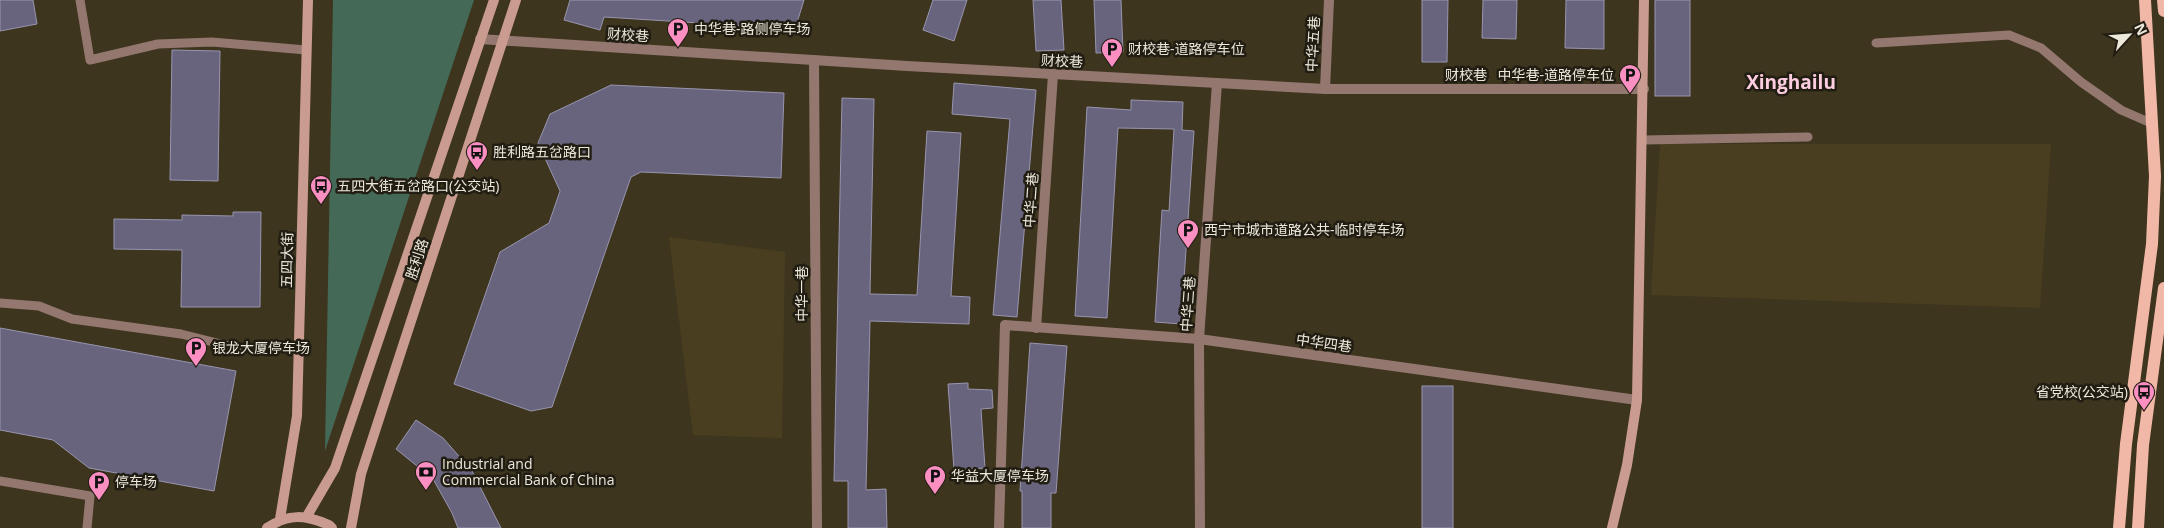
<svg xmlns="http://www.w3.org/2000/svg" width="2164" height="528" font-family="'Open Sans','Noto Sans SC',sans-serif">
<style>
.built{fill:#4a3e20}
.green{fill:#456957}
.building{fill:#68647d;stroke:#9895af}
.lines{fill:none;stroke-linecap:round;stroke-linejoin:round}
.lane{stroke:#947870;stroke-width:9}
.street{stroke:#947870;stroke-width:10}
.secondary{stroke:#c99c8f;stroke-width:10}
.primary{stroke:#f1b8a7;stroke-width:12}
.labels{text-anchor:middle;stroke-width:5;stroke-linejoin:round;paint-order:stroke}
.poi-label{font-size:14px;fill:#ede8da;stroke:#211d13;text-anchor:start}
.street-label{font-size:14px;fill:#ede8da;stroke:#211d13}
.district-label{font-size:19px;font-weight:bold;fill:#fcccdf;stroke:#211d13}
</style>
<rect width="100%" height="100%" fill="#3e351e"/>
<g class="built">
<path d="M1660,144H2051L2040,308L1651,295Z"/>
<path d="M669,237L785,252L782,438L693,435Z"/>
</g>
<path class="green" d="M333,0H474L325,451Z"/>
<g class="building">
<path d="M0,0H33L37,24L0,31Z"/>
<path d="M570,0H804L795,29L604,17L600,30L564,20Z"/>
<path d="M933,0H967L954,41L923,30Z"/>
<path d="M1033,0H1061L1064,50L1036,51Z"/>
<path d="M1094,0H1121L1123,52L1096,53Z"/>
<path d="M1422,0H1448L1447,62H1422Z"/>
<path d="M1483,0H1517L1516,39L1482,38Z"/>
<path d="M1566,0H1604V49L1565,48Z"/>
<rect x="1655" y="0" width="35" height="96"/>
<path d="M172,50L220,51L218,181L170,180Z"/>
<path d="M954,83L1036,90L1017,317L993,315L1010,119L952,114Z"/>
<path d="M611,85L784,93L781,178L641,172L631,177L552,407L531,411L454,384L500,252L549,223L560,191L538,143L550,114Z"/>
<path d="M842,98L874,99L870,294L917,295L927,131L961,133L951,296L970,297L969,324L870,321L866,490L886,489L887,528H848V481H834Z"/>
<path d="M1131,100L1183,102L1182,130L1194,131L1181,324L1155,322L1162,210L1169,211L1174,129L1118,128L1107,318L1075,316L1087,107L1131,110Z"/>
<path d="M233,212H261L260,307H181L182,250L114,249V219L182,220V215L233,216Z"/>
<path d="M0,328L236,371L214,491L89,468L53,440L0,430Z"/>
<path d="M1030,343L1067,346L1056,493H1051V528H1022V491H1020Z"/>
<path d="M968,383V389L992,390L993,408L981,409L985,468L954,470L948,384Z"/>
<rect x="1422" y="386" width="31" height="142"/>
<path d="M416,420L443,438L472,471L501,528H458L452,513L433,479L396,449Z"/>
</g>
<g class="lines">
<g class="lane">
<path d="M80,0L90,60L158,44L212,42L306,50"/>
<path d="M1876,43L2009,35L2041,48L2081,82L2121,110L2153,124"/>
<path d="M1643,140L1808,137"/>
<path d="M0,303L39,306L72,319L181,334L237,348"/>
<path d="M0,481L90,496L87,528"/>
</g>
<g class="street">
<path d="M480,39L907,66L1325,89H1644"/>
<path d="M814,60L817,528"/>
<path d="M1325,89L1329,0"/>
<path d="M1036,328L1053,74"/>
<path d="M999,528L1005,325L1199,339L1637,400"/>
<path d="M1200,528L1199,339L1217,83"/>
</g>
<g class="secondary">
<path d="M307,516L335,468L494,0"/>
<path d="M280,519L297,416L308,0"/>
<path d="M267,528C289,513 305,515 329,525L332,528"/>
<path d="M351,528L361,474L516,0"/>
<path d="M1612,528L1627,465L1637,400L1644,0"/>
</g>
<g class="primary">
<path d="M2163,0L2164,11"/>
<path d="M2119,528L2126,444L2152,244L2155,176L2145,0"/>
<path d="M2138,528L2143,445L2164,288"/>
</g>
</g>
<defs>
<g id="parking-pin" transform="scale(1.125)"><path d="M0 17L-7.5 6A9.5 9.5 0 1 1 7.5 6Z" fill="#fc8fc1" stroke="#211d13"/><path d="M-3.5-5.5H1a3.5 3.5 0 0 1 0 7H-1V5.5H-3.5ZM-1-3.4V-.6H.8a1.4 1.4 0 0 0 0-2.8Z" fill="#111"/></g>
<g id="bus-pin" transform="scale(1.125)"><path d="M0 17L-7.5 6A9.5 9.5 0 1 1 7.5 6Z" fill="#fc8fc1" stroke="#211d13"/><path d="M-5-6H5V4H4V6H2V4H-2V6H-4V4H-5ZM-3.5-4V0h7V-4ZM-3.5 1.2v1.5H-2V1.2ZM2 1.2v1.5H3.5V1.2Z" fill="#111"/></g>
<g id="bank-pin" transform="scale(1.125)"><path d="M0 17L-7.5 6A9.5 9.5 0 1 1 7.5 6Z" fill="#fc8fc1" stroke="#211d13"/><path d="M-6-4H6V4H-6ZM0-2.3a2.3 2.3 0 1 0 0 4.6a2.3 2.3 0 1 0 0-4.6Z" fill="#111"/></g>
</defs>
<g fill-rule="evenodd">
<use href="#parking-pin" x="678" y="29"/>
<use href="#parking-pin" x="1112" y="49"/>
<use href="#parking-pin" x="1630" y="75"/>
<use href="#bus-pin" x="477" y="152"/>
<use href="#bus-pin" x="321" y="186"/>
<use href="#parking-pin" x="1188" y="230"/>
<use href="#parking-pin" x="196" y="348"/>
<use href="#bus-pin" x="2144" y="392"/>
<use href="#bank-pin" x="426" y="472"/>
<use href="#parking-pin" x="935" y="476"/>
<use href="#parking-pin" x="99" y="482"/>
</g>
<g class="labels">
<g class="poi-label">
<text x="694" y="34">中华巷-路侧停车场</text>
<text x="1128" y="54">财校巷-道路停车位</text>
<text x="1614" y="80" text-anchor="end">中华巷-道路停车位</text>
<text x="493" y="157">胜利路五岔路口</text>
<text x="337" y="191">五四大街五岔路口(公交站)</text>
<text x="1204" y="235">西宁市城市道路公共-临时停车场</text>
<text x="212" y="353">银龙大厦停车场</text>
<text x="2128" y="397" text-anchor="end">省党校(公交站)</text>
<text x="442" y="469">Industrial and<tspan x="442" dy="16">Commercial Bank of China</tspan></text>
<text x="951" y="481">华益大厦停车场</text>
<text x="115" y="487">停车场</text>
</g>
<g class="street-label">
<text transform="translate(628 35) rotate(4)" y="5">财校巷</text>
<text transform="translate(1313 44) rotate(-87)" y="5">中华五巷</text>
<text transform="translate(1062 61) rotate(3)" y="5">财校巷</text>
<text x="1466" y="80">财校巷</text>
<text transform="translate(1031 200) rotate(-86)" y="5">中华二巷</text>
<text transform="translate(417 259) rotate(-72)" y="5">胜利路</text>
<text transform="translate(287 260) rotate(-89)" y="5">五四大街</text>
<text transform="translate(802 294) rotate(-90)" y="5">中华一巷</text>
<text transform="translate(1188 304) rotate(-86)" y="5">中华三巷</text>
<text transform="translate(1324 343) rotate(8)" y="5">中华四巷</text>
</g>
<g class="district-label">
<text x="1791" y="89">Xinghailu</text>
</g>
</g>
<g transform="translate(2129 35) rotate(64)" stroke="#211d13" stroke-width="4" paint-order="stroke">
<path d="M0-4L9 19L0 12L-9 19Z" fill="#ede8da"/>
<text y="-8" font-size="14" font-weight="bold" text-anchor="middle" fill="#ede8da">N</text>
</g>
</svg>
